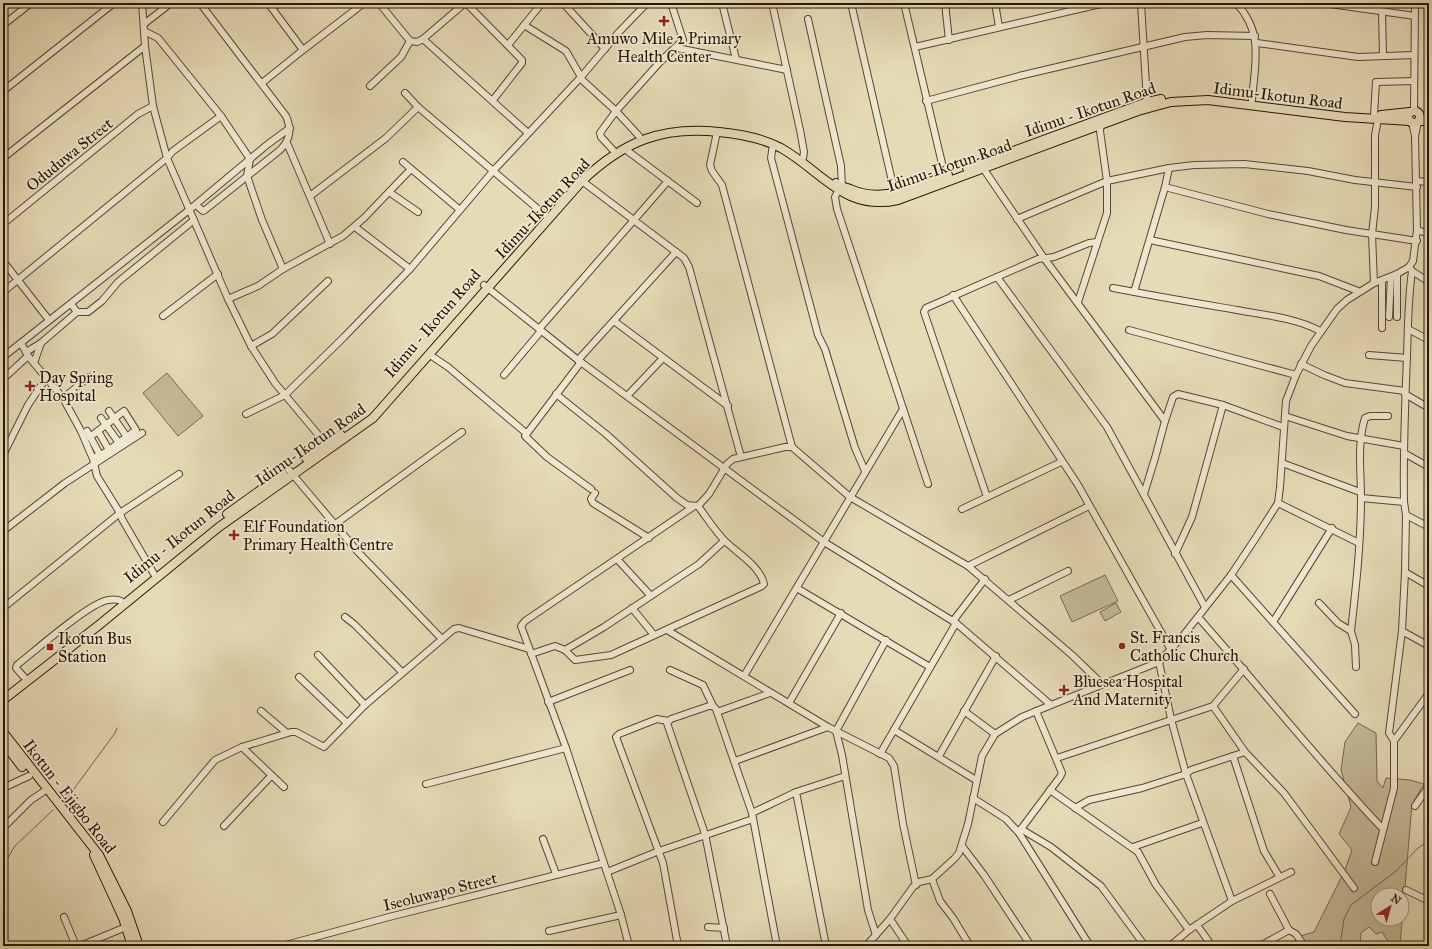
<svg xmlns="http://www.w3.org/2000/svg" width="1432" height="949" font-family="'IM FELL Great Primer',serif">
<style>
.green{fill:#c5ba99;stroke:#756850;fill-rule:evenodd}
.lines{fill:none;stroke-linecap:round;stroke-linejoin:round}
.stream{stroke:#71644d;stroke-width:1}
.minor-casing{stroke:#554733;stroke-width:8}
.major-casing{stroke:#251607;stroke-width:10}
.minor{stroke:#efe8d0;stroke-width:6}
.major{stroke:#e6dbb7;stroke-width:8}
.poi-dot{fill:#8f2418;stroke:#efe8d0;stroke-width:1.5}
.labels{text-anchor:middle;stroke-width:3.5;stroke-linejoin:round;paint-order:stroke}
.poi-label{font-size:16px;fill:#251607;stroke:#efe8d0;text-anchor:start}
.street-label{font-size:16px;fill:#251607;stroke:#efe8d0}
</style>
<rect width="100%" height="100%" fill="#e6dbb7"/>
<filter id="stains"><feTurbulence type="fractalNoise" baseFrequency=".005" numOctaves="4"/><feColorMatrix values="0 0 0 0 .2 0 0 0 0 .09 0 0 0 0 .02 0 0 0 .5 -.17"/></filter>
<radialGradient id="worn" r=".72"><stop offset=".6" stop-color="#630" stop-opacity="0"/><stop offset="1" stop-color="#630" stop-opacity=".3"/></radialGradient>
<g class="green">
<path d="M167,373L203,416L178,436L143,393Z"/>
<path d="M1105,575L1118,601L1072,622L1060,596Z"/>
<path d="M1116,603L1121,612L1105,621L1100,612Z"/>
<path d="M1358,723L1376,733L1377,781L1383,788L1386,778L1410,780L1424,784L1412,804L1400,946H1391L1382,932L1376,934L1369,927L1361,933L1360,946H1294L1297,937L1314,932L1345,870L1352,850L1339,834L1351,807L1341,770L1345,742ZM1378,895H1402V919H1378Z"/>
</g>
<g class="lines">
<g class="stream">
<path d="M65,801L115,733L117,728"/>
<path d="M3,867L14,847L53,810"/>
<path d="M1340,946L1344,919L1351,905L1396,871L1418,848L1429,841"/>
</g>
<g class="minor-casing">
<g id="minor">
<path d="M142,3L145,46L153,106L167,158L228,299L251,346L275,383L326,444"/>
<path d="M268,3L303,50L364,3"/>
<path d="M379,3L410,41L417,42L423,39L465,3"/>
<path d="M466,3L522,60V63L493,100"/>
<path d="M563,3L605,49"/>
<path d="M722,3L736,59"/>
<path d="M772,3L800,130L804,152L803,158"/>
<path d="M851,3L895,194"/>
<path d="M904,3L945,176"/>
<path d="M945,3L949,40"/>
<path d="M995,3L999,27"/>
<path d="M1141,3L1147,102"/>
<path d="M1236,3C1264,32 1255,63 1252,100"/>
<path d="M1323,3L1415,16"/>
<path d="M272,8L279,3"/>
<path d="M1382,11L1383,56"/>
<path d="M808,19L841,166L842,188"/>
<path d="M144,24L171,3"/>
<path d="M3,25L31,3"/>
<path d="M524,25L566,51L581,77"/>
<path d="M144,31L158,38L221,116L250,159L247,176L262,220L283,269"/>
<path d="M423,39L528,133"/>
<path d="M1257,43L1358,57L1414,55"/>
<path d="M508,45L542,3"/>
<path d="M915,47L1105,3"/>
<path d="M677,48L787,70"/>
<path d="M580,78L616,111L639,136"/>
<path d="M262,83L303,50"/>
<path d="M370,86L401,57L410,41"/>
<path d="M3,91L114,3"/>
<path d="M405,93L418,107L545,215"/>
<path d="M926,101L1019,76L1185,37L1207,35L1255,36"/>
<path d="M1414,111L1415,3"/>
<path d="M1374,115L1376,82L1414,81"/>
<path d="M1412,122L1415,136"/>
<path d="M717,132L710,165L712,171L722,185L792,447"/>
<path d="M287,143L330,244"/>
<path d="M773,145L771,158L818,335L825,349L855,448L865,471"/>
<path d="M625,149L697,203"/>
<path d="M613,150L601,137L600,133L616,111L660,62L683,40L671,3"/>
<path d="M3,158L145,46"/>
<path d="M403,162L460,210"/>
<path d="M983,168L1044,258L1165,421L1155,458L1144,494"/>
<path d="M582,181L684,258L689,267L741,457"/>
<path d="M1416,181L1429,182"/>
<path d="M1165,187L1268,214L1346,230L1417,241"/>
<path d="M838,191L835,197L837,209L928,484"/>
<path d="M389,192L418,212"/>
<path d="M310,196L386,138L418,107"/>
<path d="M196,205L203,211L205,210L280,150C290,140 292,130 286,116L200,3"/>
<path d="M1017,219L1107,181L1169,168L1194,165L1244,164L1308,171L1355,180L1417,187"/>
<path d="M3,224L138,114L153,106"/>
<path d="M355,227L410,269"/>
<path d="M1417,230L1429,234"/>
<path d="M1150,240L1319,276L1358,291"/>
<path d="M3,261L49,320"/>
<path d="M1412,271L1429,282"/>
<path d="M1397,274V317"/>
<path d="M997,277L1107,427L1205,607"/>
<path d="M1374,283L1372,234L1375,207V135L1378,120"/>
<path d="M484,285L578,360L824,542L956,623L1051,705"/>
<path d="M1113,288C1154,296 1196,303 1237,310C1264,315 1296,318 1320,331"/>
<path d="M3,292L167,158L173,151L221,116"/>
<path d="M1134,292L1165,187L1169,168"/>
<path d="M953,295L1078,485L1171,650"/>
<path d="M228,299L258,286L283,269L343,236L364,218L411,169"/>
<path d="M1078,302L1107,213V181L1100,131L1101,123"/>
<path d="M77,312H88L102,301L118,282L194,220"/>
<path d="M163,316L218,274"/>
<path d="M1389,317L1391,277"/>
<path d="M614,321L728,406"/>
<path d="M1382,328V281"/>
<path d="M539,329L668,181"/>
<path d="M1408,329L1429,340"/>
<path d="M1129,330L1296,375"/>
<path d="M21,343L28,356L63,398L81,431L93,459L97,476L120,513L122,519L154,574"/>
<path d="M251,346L272,334L328,281"/>
<path d="M26,352L41,343L77,312L71,304"/>
<path d="M430,355L448,367L526,433"/>
<path d="M1369,355L1407,358"/>
<path d="M3,357L189,210L268,144L290,128"/>
<path d="M578,360L676,252"/>
<path d="M581,362L525,436L547,457L591,489"/>
<path d="M34,363L41,343"/>
<path d="M1301,364L1324,375L1345,383L1405,391"/>
<path d="M504,375L541,331"/>
<path d="M3,379L28,356"/>
<path d="M556,394L606,434L677,498L687,505L698,506L709,494L727,464L733,459L785,447H792L850,497L968,566L1072,655L1102,684"/>
<path d="M1405,394L1429,408"/>
<path d="M627,396L663,358"/>
<path d="M63,398L89,377"/>
<path d="M109,411L127,437"/>
<path d="M246,414L285,395L344,337L410,269L494,170L581,77L619,32L647,3"/>
<path d="M1285,416L1347,436L1404,446"/>
<path d="M101,418L119,443"/>
<path d="M1165,421L1173,397L1178,394L1223,405L1283,427"/>
<path d="M87,431L100,455L97,456"/>
<path d="M98,431L109,450"/>
<path d="M90,437L124,411L136,430L109,450L100,455"/>
<path d="M1404,453L1429,467"/>
<path d="M3,455L28,405L46,378"/>
<path d="M1282,463L1360,492"/>
<path d="M289,470L358,552L441,638"/>
<path d="M595,493L591,499L593,503L649,538"/>
<path d="M987,497L924,312L926,308L1038,259L1054,257L1089,243L1097,242"/>
<path d="M1361,498L1404,502"/>
<path d="M1278,503L1359,543"/>
<path d="M962,509L1061,462"/>
<path d="M1406,515L1429,527"/>
<path d="M334,525L462,432"/>
<path d="M3,531L65,483L142,433"/>
<path d="M1175,554L1192,517L1223,405"/>
<path d="M617,559L650,595"/>
<path d="M968,566L1089,506"/>
<path d="M1405,572L1429,586"/>
<path d="M1231,575L1355,714"/>
<path d="M800,590L930,667"/>
<path d="M1009,600L1068,571"/>
<path d="M1319,603L1338,623L1351,631C1356,587 1361,542 1361,497C1361,472 1357,443 1365,418L1370,416H1388"/>
<path d="M3,608L120,513L179,474"/>
<path d="M632,608L654,635"/>
<path d="M345,617L354,624L402,672"/>
<path d="M1198,617C1260,687 1318,761 1383,829"/>
<path d="M953,621L985,579"/>
<path d="M1273,622L1332,528"/>
<path d="M667,630L828,727L889,758L894,766L903,824L916,885"/>
<path d="M1351,631L1355,645L1356,667"/>
<path d="M1402,631L1429,646"/>
<path d="M565,650L604,627L699,564L724,541"/>
<path d="M531,654L555,646L565,650L575,660L611,655L762,586L764,584C760,566 737,553 725,541C715,531 707,518 698,506"/>
<path d="M318,655L365,705"/>
<path d="M1159,662L1171,719L1186,774L1232,901"/>
<path d="M670,670L703,685L713,706"/>
<path d="M744,676L903,409"/>
<path d="M24,677L16,668L17,665C35,651 89,603 108,600C113,599 117,599 121,601"/>
<path d="M299,677L347,723"/>
<path d="M548,702L630,670"/>
<path d="M789,703L841,613"/>
<path d="M1213,706L1245,752L1284,793L1354,888"/>
<path d="M261,711L287,733"/>
<path d="M964,711L995,734"/>
<path d="M717,712L770,693"/>
<path d="M668,721L657,719L619,734L616,737L663,863L678,946"/>
<path d="M894,730L976,780"/>
<path d="M1394,741L1389,733L1402,631L1405,572L1406,515L1404,502C1403,453 1405,405 1407,356C1408,327 1408,299 1412,271L1409,267"/>
<path d="M242,747L284,787"/>
<path d="M880,754L956,623"/>
<path d="M939,756L996,656"/>
<path d="M1233,756L1264,851L1279,876"/>
<path d="M1057,758L1213,706L1244,669"/>
<path d="M735,761L828,727"/>
<path d="M426,784L566,748"/>
<path d="M3,788L29,776"/>
<path d="M1050,790L1138,852L1156,885L1189,930"/>
<path d="M796,792L826,946"/>
<path d="M973,798L1006,819L1019,833L1021,829L1051,847L1101,886L1145,946"/>
<path d="M1415,806L1429,786"/>
<path d="M1075,808L1089,800L1142,788L1186,774L1191,770L1245,752"/>
<path d="M752,813L796,792L845,776"/>
<path d="M163,822L215,760L242,747L291,732H296L324,747L365,705L454,629L459,628L529,649"/>
<path d="M224,826L271,776"/>
<path d="M3,828L31,800L43,792"/>
<path d="M1021,829L1060,777L1062,773L1036,711"/>
<path d="M1019,833L1090,946"/>
<path d="M543,839L556,874"/>
<path d="M962,846L984,875L1031,946"/>
<path d="M1133,847L1202,823"/>
<path d="M1375,862L1394,788V741L1429,693"/>
<path d="M607,872L659,851L753,819"/>
<path d="M932,879L940,901L953,918L970,946"/>
<path d="M1406,890L1429,901"/>
<path d="M64,917L76,946"/>
<path d="M890,919L908,946"/>
<path d="M1197,925L1212,946"/>
<path d="M708,927L724,928"/>
<path d="M1289,930L1296,934L1304,946"/>
<path d="M549,931L621,915"/>
<path d="M876,935L868,910L842,755L836,731L886,640"/>
<path d="M80,946L126,927"/>
<path d="M282,946L389,917L604,863"/>
<path d="M629,946L621,915L566,748L521,626L525,621L693,507"/>
<path d="M727,946L705,834L667,723L671,719L709,706H713L716,709L752,813L777,946"/>
<path d="M866,946L890,919L913,887L919,882L932,879L954,859L959,853L968,824L982,756L995,734L1022,717L1051,705L1159,662L1182,637L1231,575L1255,539L1278,503L1280,487L1286,401L1296,375L1311,346L1337,309L1347,300L1374,283L1397,274L1409,267L1413,261L1417,230L1415,136L1418,122"/>
<path d="M1170,946L1189,930L1232,901L1291,872"/>
<path d="M1260,946L1289,930L1270,894"/>
</g>
</g>
<g class="major-casing">
<g id="major">
<circle cx="1414" cy="117" r="6"/>
<path d="M1381,115L1410,112"/>
<path d="M1419,121H1429"/>
<path d="M967,168L1147,102L1161,99"/>
<path d="M836,183C841,187 845,187 850,189C884,204 916,186 948,175"/>
<path d="M306,458L341,435"/>
<path d="M227,514L283,474"/>
<path d="M3,700L99,625L219,527L373,418L582,181C624,141 662,126 719,132C741,134 762,138 781,148C822,171 844,212 898,200L1138,111L1171,102L1208,100L1345,117L1410,121"/>
<path d="M3,732L99,855L127,911L139,946"/>
<path d="M3,742L22,767"/>
<path d="M94,855L123,918L132,946"/>
</g>
</g>
<use href="#minor" class="minor"/>
<use href="#major" class="major"/>
</g>
<g class="poi-dot">
<path d="M662 15h4v4h4v4h-4v4h-4v-4h-4v-4h4z"/>
<path d="M28 380h4v4h4v4h-4v4h-4v-4h-4v-4h4z"/>
<path d="M232 529h4v4h4v4h-4v4h-4v-4h-4v-4h4z"/>
<circle cx="1122" cy="646" r="4"/>
<rect x="46" y="643" width="8" height="8" rx="2"/>
<path d="M1062 684h4v4h4v4h-4v4h-4v-4h-4v-4h4z"/>
</g>
<g class="labels">
<g class="poi-label">
<text x="664" y="44" text-anchor="middle">Amuwo Mile 2 Primary<tspan x="664" dy="18">Health Center</tspan></text>
<text x="39" y="383">Day Spring<tspan x="39" dy="18">Hospital</tspan></text>
<text x="243" y="532">Elf Foundation<tspan x="243" dy="18">Primary Health Centre</tspan></text>
<text x="1130" y="643">St. Francis<tspan x="1130" dy="18">Catholic Church</tspan></text>
<text x="58" y="644">Ikotun Bus<tspan x="58" dy="18">Station</tspan></text>
<text x="1073" y="687">Bluesea Hospital<tspan x="1073" dy="18">And Maternity</tspan></text>
</g>
<g class="street-label">
<text transform="translate(1278 95) rotate(7)" y="6">Idimu-Ikotun Road</text>
<text transform="translate(1090 109) rotate(-19)" y="6">Idimu - Ikotun Road</text>
<text transform="translate(69 154) rotate(-39)" y="6">Oduduwa Street</text>
<text transform="translate(949 165) rotate(-19)" y="6">Idimu-Ikotun Road</text>
<text transform="translate(542 208) rotate(-47)" y="6">Idimu-Ikotun Road</text>
<text transform="translate(432 323) rotate(-49)" y="6">Idimu - Ikotun Road</text>
<text transform="translate(310 444) rotate(-35)" y="6">Idimu-Ikotun Road</text>
<text transform="translate(179 536) rotate(-39)" y="6">Idimu - Ikotun Road</text>
<text transform="translate(70 796) rotate(52)" y="6">Ikotun - Ejigbo Road</text>
<text transform="translate(440 891) rotate(-14)" y="6">Iseoluwapo Street</text>
</g>
</g>
<rect width="1432" height="949" fill="none" stroke="#e6dbb7" stroke-width="16"/>
<rect x="4" y="4" width="1424" height="941" fill="none" stroke="#251607" stroke-width="2"/>
<rect x="8" y="8" width="1416" height="933" fill="none" stroke="#251607"/>
<g transform="translate(1390 907) rotate(37)"><circle r="19" fill="#efe8d0" stroke="#9e9480"/>
<path d="M0-3L7 15L0 10L-7 15Z" fill="#8f2418"/>
<text y="-6" font-size="11" font-weight="bold" text-anchor="middle" fill="#251607">N</text>
</g>
<rect width="100%" height="100%" filter="url(#stains)"/>
<rect width="100%" height="100%" fill="url(#worn)"/>
</svg>
